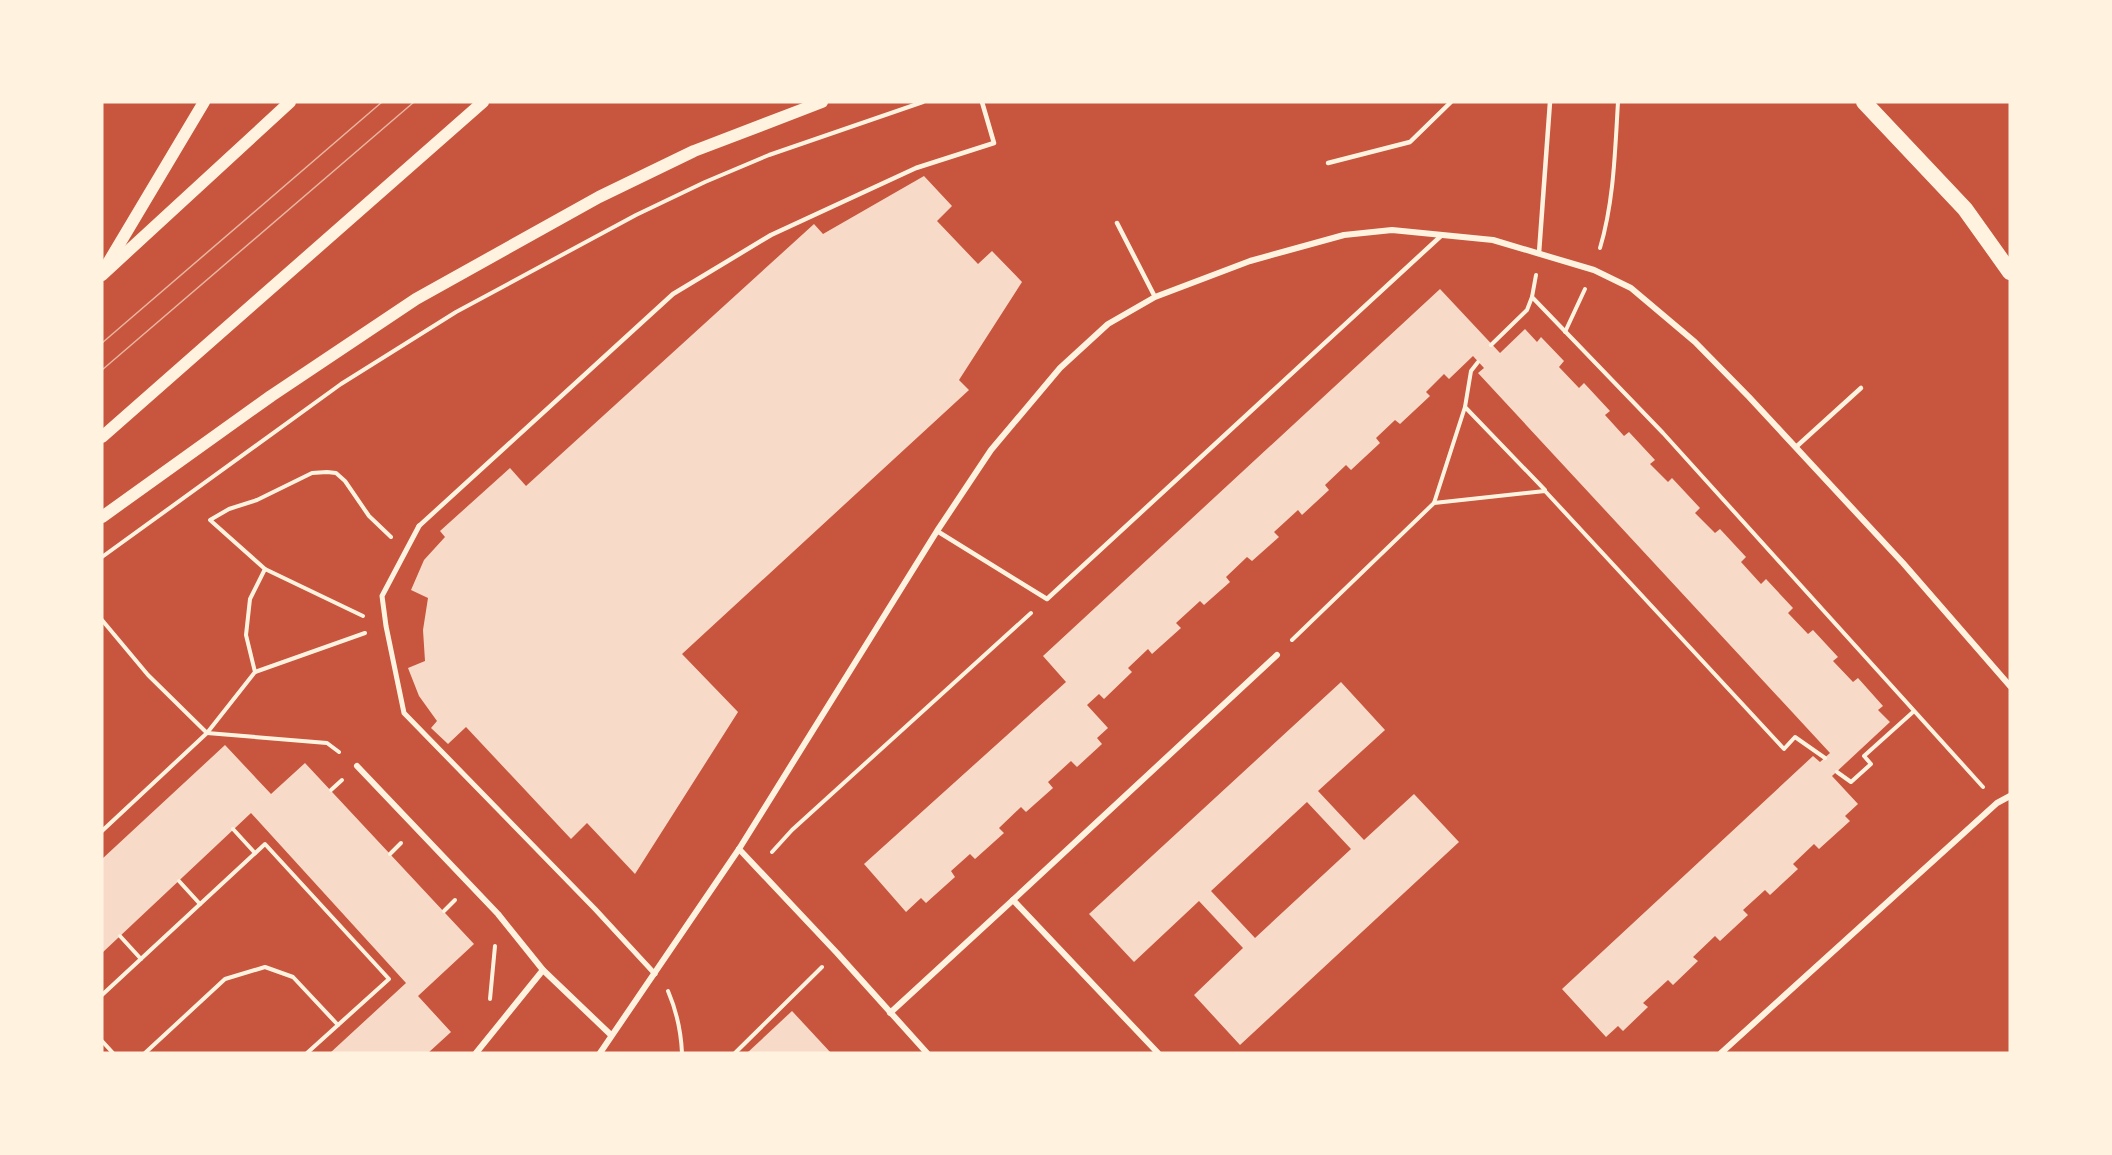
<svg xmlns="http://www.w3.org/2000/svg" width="2112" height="1155" font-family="Ubuntu,sans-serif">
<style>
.building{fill:#f7dbc8;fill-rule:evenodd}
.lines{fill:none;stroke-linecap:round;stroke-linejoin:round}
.path{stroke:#fff3e0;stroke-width:4}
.service{stroke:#fff3e0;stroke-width:4.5}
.pedestrian{stroke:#fff3e0;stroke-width:5}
.minor{stroke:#fff3e0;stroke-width:6}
.secondary{stroke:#fff3e0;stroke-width:12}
.trunk{stroke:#fff3e0;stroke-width:16}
.tram{stroke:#e9b49f;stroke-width:1.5}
</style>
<rect width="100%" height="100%" fill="#c8553d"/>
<g class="building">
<path d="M924,176L952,206L937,221L978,264L992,251L1022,282L959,380L969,390L682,654L738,712L635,874L587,823L571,839L466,727L448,744L431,728L437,721L419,696L408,668L425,661L423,630L428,598L411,590L424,560L445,537L440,531L510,468L526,486L814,224L823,234Z"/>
<path d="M1440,289L1500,353L1525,329L1537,342L1541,337L1564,361L1559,367L1579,388L1584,383L1610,411L1605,415L1624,436L1629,432L1655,460L1650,464L1668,482L1672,478L1700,508L1695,513L1715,533L1720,529L1746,557L1741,562L1761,584L1766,579L1793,608L1788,613L1808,634L1813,630L1838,657L1833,661L1853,682L1858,678L1883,706L1878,710L1890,722L1832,776L1858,804L1845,816L1850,821L1819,849L1814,844L1793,864L1798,869L1770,895L1765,890L1743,910L1748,915L1720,941L1715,936L1693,957L1698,961L1673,985L1668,980L1643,1003L1648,1007L1623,1031L1618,1026L1606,1037L1562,989L1813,756L1820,762L1830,753L1478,373L1484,368L1473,356L1449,379L1444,374L1426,392L1430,396L1400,424L1395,420L1376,438L1380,443L1351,470L1346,465L1325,485L1329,490L1302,515L1298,510L1274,532L1279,537L1252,561L1247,557L1226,577L1230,582L1204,605L1200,601L1176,623L1181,628L1152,654L1148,649L1128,668L1132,672L1104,699L1099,694L1087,705L1108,728L1097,738L1102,744L1077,767L1071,761L1048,782L1053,788L1026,812L1021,807L999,828L1004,833L975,859L970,854L951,871L955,877L926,903L921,898L906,912L864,864L1066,682L1043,656Z"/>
<path d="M1341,682L1385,730L1318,791L1364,840L1414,794L1459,842L1240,1045L1194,995L1243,948L1199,901L1134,962L1089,914ZM1307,802L1351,849L1255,938L1211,891Z"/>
<path d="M225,745L271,794L305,763L474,944L418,996L451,1032L428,1053H330L406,983L251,813L102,953V859Z"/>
<path d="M792,1011L831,1053H747Z"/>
</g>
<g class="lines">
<g class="path">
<path d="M1600,248C1614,201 1615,151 1618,102"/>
<path d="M1536,275L1532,297L1663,433L1983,787"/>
<path d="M1565,332L1585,289"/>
<path d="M1491,345L1527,310L1532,297"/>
<path d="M1465,407L1471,371L1478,362"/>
<path d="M1434,503L1465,407L1545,490"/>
<path d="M102,557L341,384L456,312L636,215L705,182L769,155L923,102"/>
<path d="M363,616L265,569L210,520L229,509L257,500L312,473L327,472L336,473L345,481L369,516L391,537"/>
<path d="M102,620L148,675L207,733L327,743L339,752"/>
<path d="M1292,640L1434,503L1545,491L1784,749L1795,737L1825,758"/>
<path d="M255,672L365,633"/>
<path d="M1837,772L1851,782L1871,764L1864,756L1913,712"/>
<path d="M331,790L342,780"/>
<path d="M233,829L255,853"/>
<path d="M102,831L207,733L255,672L246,635L250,599L265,569"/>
<path d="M772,852L792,830L1031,613"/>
<path d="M390,854L401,843"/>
<path d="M179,881L200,904"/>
<path d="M444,911L455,900"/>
<path d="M120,936L141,959"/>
<path d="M668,991C677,1012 681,1031 682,1053"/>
<path d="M102,995L265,844L389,979L307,1053"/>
<path d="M490,999L495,946"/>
<path d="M102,1041L113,1053"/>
<path d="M145,1053L225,979L265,967L293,977L338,1025"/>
<path d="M735,1053L822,967"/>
</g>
<g class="service">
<path d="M1328,163L1410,142L1451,102"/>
<path d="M1117,223L1155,297"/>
<path d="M1539,253L1550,102"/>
<path d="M1796,447L1861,388"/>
<path d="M419,526L673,294L771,235L916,168L994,143L982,102"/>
<path d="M937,531L1047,599L1442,235"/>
</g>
<path class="pedestrian" d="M419,526L382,596L386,626L404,713L595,909L655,974"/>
<g class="minor">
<path d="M357,766L498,914L543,970L611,1035"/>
<path d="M739,849L837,953L927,1053"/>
<path d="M1013,900L1277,655"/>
<path d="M890,1013L1013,900L1158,1053"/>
<path d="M476,1053L543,970"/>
<path d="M600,1053L739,849L937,531L991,450L1060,368L1108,324L1155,297L1250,261L1344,235L1392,230L1493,240L1594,270L1631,288L1695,342L1749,397L1903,563L2010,686"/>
<path d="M1721,1053L1997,803L2010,796"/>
</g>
<g class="secondary">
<path d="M108,263L204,102"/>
<path d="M102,275L290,102"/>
<path d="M102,437L483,102"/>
<path d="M102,517L271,396L416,299L599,197L694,151L822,102"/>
</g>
<path class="trunk" d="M1864,102L1965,209L2010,272"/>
<g class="tram">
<path d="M102,343L382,102"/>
<path d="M102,370L414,102"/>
</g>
</g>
<rect width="2112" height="1155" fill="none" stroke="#fff3e0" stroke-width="207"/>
</svg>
